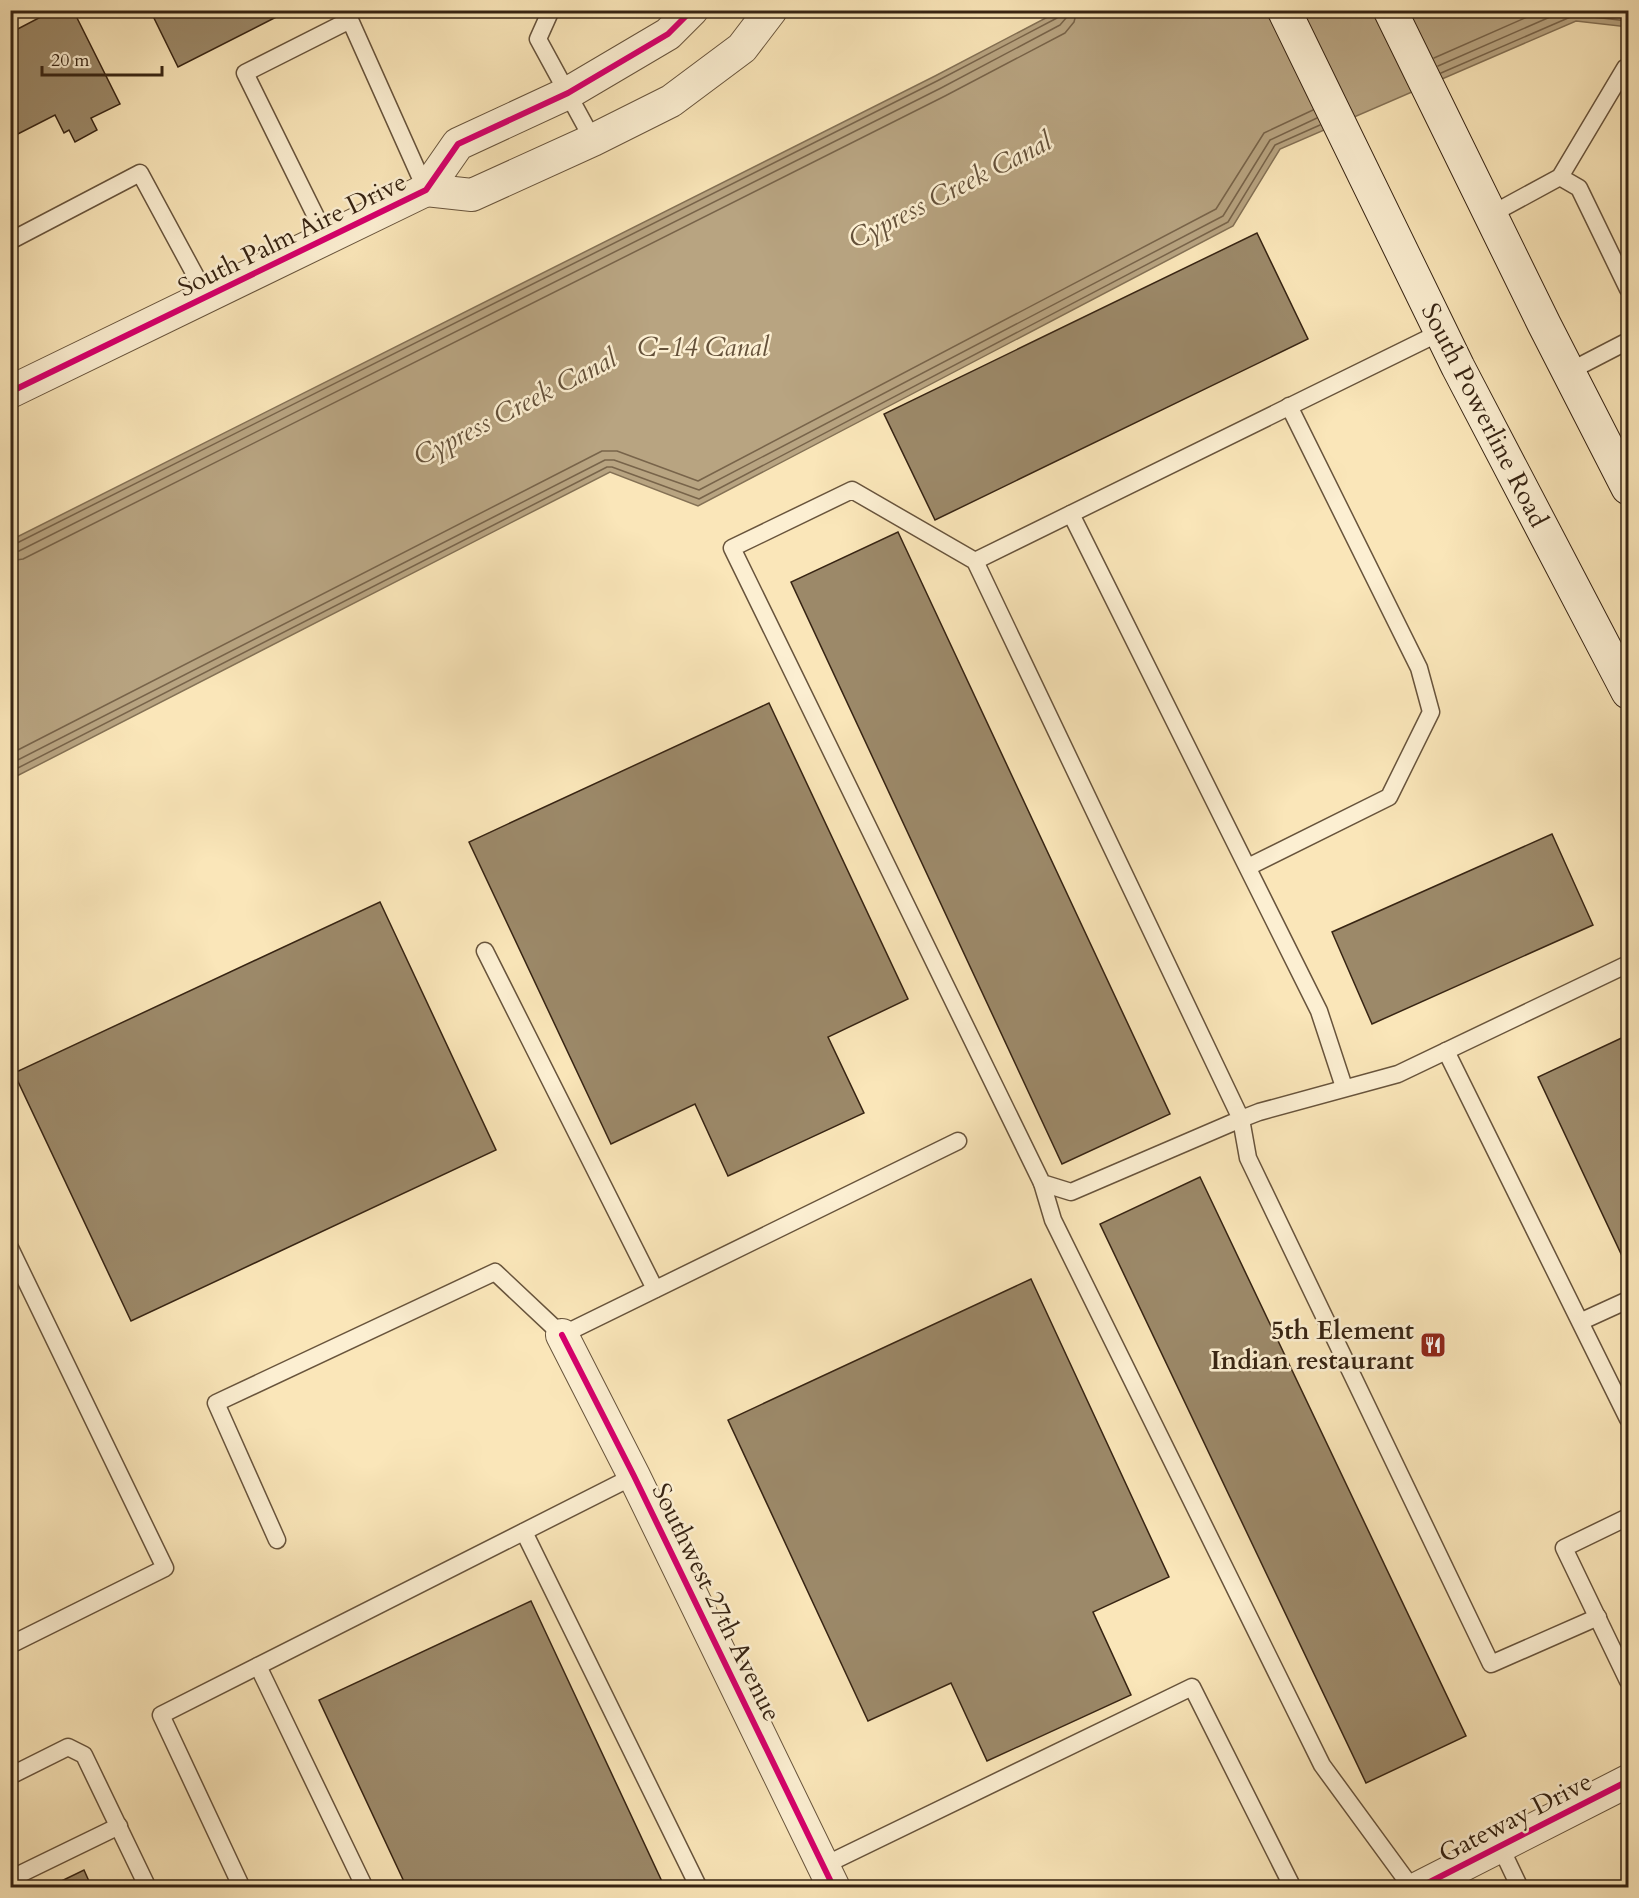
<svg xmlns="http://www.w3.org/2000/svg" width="1639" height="1898" font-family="Cardo,serif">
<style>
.water{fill:#b8a481;stroke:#847155;stroke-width:1.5}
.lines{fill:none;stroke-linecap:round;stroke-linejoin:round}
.shore{stroke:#78644a;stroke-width:1.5}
.building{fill:#9c8969;stroke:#372413;stroke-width:1.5}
.lane-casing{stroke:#68543c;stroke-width:19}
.street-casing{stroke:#68543c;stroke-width:34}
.secondary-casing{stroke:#372413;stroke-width:35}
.lane{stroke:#fcefd2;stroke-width:16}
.street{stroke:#fcefd2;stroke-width:32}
.secondary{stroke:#fcefd2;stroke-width:33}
.cycleway-casing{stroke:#fcefd2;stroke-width:10}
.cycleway{stroke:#d6006c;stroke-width:6}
.labels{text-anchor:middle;stroke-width:5;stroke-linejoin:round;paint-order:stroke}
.street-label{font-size:26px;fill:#372413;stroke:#fcefd2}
.poi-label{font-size:26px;font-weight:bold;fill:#372413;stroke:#fcefd2;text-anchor:end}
.water-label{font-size:27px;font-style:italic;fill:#64513a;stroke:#fcefd2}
</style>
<rect width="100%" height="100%" fill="#fae6b9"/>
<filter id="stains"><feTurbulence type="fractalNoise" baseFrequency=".00333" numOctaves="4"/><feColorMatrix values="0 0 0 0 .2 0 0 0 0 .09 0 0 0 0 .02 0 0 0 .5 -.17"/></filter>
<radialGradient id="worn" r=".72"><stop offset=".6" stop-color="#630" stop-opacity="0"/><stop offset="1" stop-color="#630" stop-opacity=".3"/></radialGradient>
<path class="water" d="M1059,11H1628V27L1576,21L1280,149L1233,226L698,506L610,472L11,779V540L935,76Z"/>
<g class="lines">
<g class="shore">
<path d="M1434,58L1543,10"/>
<path d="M1438,66L1566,10"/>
<path d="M1441,73L1575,15L1628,21"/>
<path d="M10,545L15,544L937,81L1057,18L1060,10"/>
<path d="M10,552L19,551L941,88L1060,25L1066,18L1068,10"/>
<path d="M10,561L23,559L945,96L1065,33L1074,22L1077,10"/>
<path d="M10,754L602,451H617L698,481L1216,209L1264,133L1313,110"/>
<path d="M10,764L605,460H614L699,490L1223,216L1270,140L1317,118"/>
<path d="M10,772L607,467H612L699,499L1228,222L1275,145L1320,125"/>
</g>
</g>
<g class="building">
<path d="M54,10H73L120,104L91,118L97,130L75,142L69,130L64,133L55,115L10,138V33Z"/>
<path d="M150,10H290L178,67Z"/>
<path d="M1257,233L1308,339L935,520L884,414Z"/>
<path d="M898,532L1170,1114L1062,1164L791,582Z"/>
<path d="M769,703L908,999L828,1037L864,1113L728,1176L695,1104L611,1144L469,842Z"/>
<path d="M1552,834L1593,925L1372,1024L1332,932Z"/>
<path d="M380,902L496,1150L131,1321L14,1073Z"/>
<path d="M1628,1035V1256L1623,1258L1538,1077Z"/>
<path d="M1200,1177L1466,1736L1366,1783L1100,1224Z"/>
<path d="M1031,1279L1169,1577L1093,1612L1131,1695L987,1761L951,1683L868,1721L728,1420Z"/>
<path d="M531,1601L665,1888H407L319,1700Z"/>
<path d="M84,1870L92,1888H47Z"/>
</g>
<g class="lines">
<g class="lane-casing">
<g id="lane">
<path d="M551,10L538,39L593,140"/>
<path d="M1560,177L1579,188L1628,289"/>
<path d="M1490,215L1560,177L1625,68H1628"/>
<path d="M327,239L245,73L350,20L426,190"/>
<path d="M10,241L140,173L207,297"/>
<path d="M1568,372L1628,341"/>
<path d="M1071,514L1319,1011L1344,1087"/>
<path d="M975,561L1441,332"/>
<path d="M1248,867L1389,797L1431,712L1419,668L1289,406"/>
<path d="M485,951L655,1289"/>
<path d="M1446,1051L1628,1419"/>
<path d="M1042,1183L1053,1220L1322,1765L1412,1888"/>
<path d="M10,1248L165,1568L10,1645"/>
<path d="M1582,1321L1628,1300"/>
<path d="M1628,1517L1564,1548L1628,1681"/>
<path d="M524,1532L699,1888"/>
<path d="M277,1540L216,1403L495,1272L562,1335L958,1141"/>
<path d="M1598,1617L1491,1664L1248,1158L1241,1119L975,561L852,490L732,548L1042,1183L1071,1192L1241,1119L1259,1112L1398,1074L1628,964"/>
<path d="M258,1666L365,1888"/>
<path d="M10,1776L68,1747L84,1755L148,1888"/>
<path d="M1500,1846L1520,1888"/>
<path d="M823,1866L1192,1687L1293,1888"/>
<path d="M10,1879L119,1826"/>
<path d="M242,1888L161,1715L634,1476"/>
</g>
</g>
<g class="street-casing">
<g id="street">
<path d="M426,190L472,195L593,140L671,101L742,48L771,10"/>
<path d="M10,392L426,190L458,144L568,93L668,34L692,10"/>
<path d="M562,1335L634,1476L834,1888"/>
<path d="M1418,1888L1628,1781"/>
</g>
</g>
<g class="secondary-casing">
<g id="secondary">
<path d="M1284,10L1458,367L1628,692"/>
<path d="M1390,10L1544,324L1628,488"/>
</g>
</g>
<use href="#lane" class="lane"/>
<use href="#street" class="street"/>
<use href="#secondary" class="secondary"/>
<g class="cycleway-casing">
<g id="cycleway">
<path d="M10,392L426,190L458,144L568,93L668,34L692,10"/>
<path d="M562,1335L634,1476L834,1888"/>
<path d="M1418,1888L1628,1781"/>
</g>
</g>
<use href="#cycleway" class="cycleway"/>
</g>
<defs>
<g id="restaurant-square" transform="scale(1.35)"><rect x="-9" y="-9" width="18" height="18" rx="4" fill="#8f2418" stroke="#fcefd2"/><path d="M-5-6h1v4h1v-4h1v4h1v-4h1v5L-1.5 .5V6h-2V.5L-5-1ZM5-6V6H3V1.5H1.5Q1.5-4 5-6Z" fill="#fff"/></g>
</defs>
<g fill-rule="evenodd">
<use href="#restaurant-square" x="1433" y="1345"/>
</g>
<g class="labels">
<g class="street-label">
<text transform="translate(292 234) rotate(-26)" y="9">South Palm Aire Drive</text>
<text transform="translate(1485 415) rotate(63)" y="9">South Powerline Road</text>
<text transform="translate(717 1602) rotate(64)" y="9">Southwest 27th Avenue</text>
<text transform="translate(1515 1817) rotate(-27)" y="9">Gateway Drive</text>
</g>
<g class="poi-label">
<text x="1414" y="1339">5th Element<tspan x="1414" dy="30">Indian restaurant</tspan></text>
</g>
<g class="water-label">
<text transform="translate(950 190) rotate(-27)" y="9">Cypress Creek Canal</text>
<text x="703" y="356">C-14 Canal</text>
<text transform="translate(515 407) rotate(-27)" y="9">Cypress Creek Canal</text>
</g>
</g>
<rect width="1639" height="1898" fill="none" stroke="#fae6b9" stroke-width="36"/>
<rect x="12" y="12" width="1615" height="1874" fill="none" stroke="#372413" stroke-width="3"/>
<rect x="18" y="18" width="1603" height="1862" fill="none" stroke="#372413" stroke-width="1.5"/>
<path d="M42 66v9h120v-9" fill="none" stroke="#372413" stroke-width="3"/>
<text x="51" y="66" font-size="18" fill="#372413" stroke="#fcefd2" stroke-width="4.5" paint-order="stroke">20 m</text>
<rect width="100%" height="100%" filter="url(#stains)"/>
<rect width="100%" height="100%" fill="url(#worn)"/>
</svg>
